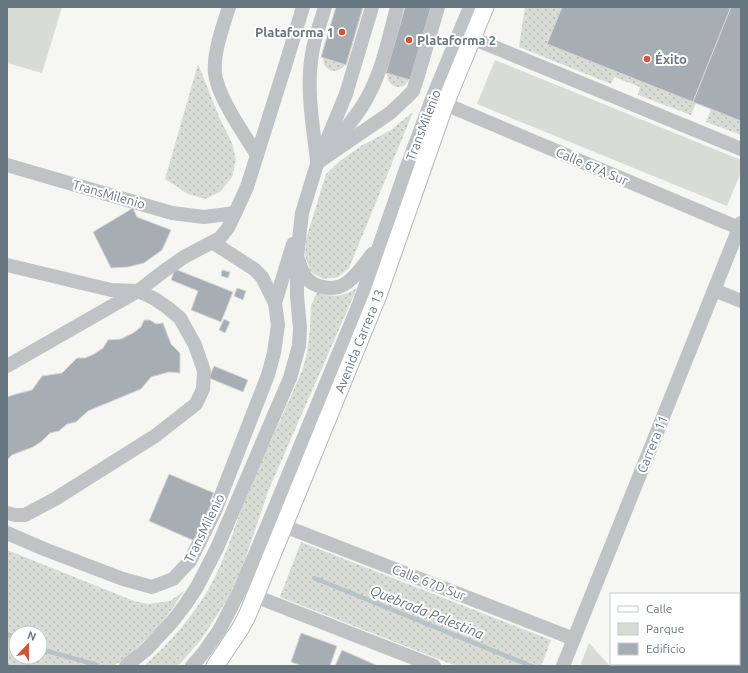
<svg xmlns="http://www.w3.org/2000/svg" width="748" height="673" font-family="Ubuntu,sans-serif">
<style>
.grass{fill:url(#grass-dots);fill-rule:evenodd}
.green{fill:#d8dcd4}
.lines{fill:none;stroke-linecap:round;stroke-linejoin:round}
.stream{stroke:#b7c3c6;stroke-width:4.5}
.building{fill:#a7aeb3;stroke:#d7d7d5}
.major-casing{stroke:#b3b7ba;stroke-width:19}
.minor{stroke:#bfc3c6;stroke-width:14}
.major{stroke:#fff;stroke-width:17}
.poi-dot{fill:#d65233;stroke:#fff;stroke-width:1.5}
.labels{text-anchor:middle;stroke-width:4;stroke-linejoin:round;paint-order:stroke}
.poi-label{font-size:13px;font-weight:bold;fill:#677782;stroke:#fff;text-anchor:start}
.street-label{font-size:13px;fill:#677782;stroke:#fff}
.water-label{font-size:14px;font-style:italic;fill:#63787e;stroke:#fff}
</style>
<defs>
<pattern id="grass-dots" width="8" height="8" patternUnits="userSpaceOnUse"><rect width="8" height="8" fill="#d8dcd4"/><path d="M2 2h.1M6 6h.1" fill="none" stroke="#b3b7b1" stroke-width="1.8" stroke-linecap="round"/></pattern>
</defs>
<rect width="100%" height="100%" fill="#f6f6f3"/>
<g class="grass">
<path d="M525,7H562L547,44L696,103L691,115L638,95L640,87L614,77L611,84L519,47Z"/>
<path d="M323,58L345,65C337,76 323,71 323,58Z"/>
<path d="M198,64L220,119L232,143L236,160L232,177L220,192L205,199L188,194L165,179Z"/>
<path d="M387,73L409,80L404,86C394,90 387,83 387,73Z"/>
<path d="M711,109L741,121V135L706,122Z"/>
<path d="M413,112L349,268L338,277L323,279L310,271L305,255L306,239L326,174L340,161L361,146L391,130Z"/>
<path d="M357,288L269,489L241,571L227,600L200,641L178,666H144C173,640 204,604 219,568C230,545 237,520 246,496C264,454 284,413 302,371L307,353L310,329L311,306L317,292C332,298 343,297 357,288Z"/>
<path d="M301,542L551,640L541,666H456L280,597Z"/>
<path d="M7,550L134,601L148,604L170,601L185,590L160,626L125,659L113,666H7ZM16,633H40V657H16Z"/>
</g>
<g class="green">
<path d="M7,7H62L42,73L7,63Z"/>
<path d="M495,60L741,160V172L727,206L477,104Z"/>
<path d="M589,643L610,666H580Z"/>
</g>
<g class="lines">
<g class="stream">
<path d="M314,578L531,666"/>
<path d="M7,634L16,639"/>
<path d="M40,649L97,665"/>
<path d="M7,665L8,666"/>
</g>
</g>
<g class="building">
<path d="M336,7H363L346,65L321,57Z"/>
<path d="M336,7H363L346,65L321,57Z"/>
<path d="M405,7H431L410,80L386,73Z"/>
<path d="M405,7H431L410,80L386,73Z"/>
<path d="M562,7H731L693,102L547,44Z"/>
<path d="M731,7H741V121L693,102Z"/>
<path d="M133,208L137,217L171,230L162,250L144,263L128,267L111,268L93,232Z"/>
<path d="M175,269L233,292L221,322L191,310L198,291L171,280Z"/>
<path d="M222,270L230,272L228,278L221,276Z"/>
<path d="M237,288L246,291L243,300L234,296Z"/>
<path d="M224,319L230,322L225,333L219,330Z"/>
<path d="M144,320H150L156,324L163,323L171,344L180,353V373L169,372L151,377L141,389L88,411L76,422L67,424L59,431L50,433L42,441L33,447L12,455L7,460V397L16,394L32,390L42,376L62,373L77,358H85L94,354L103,348L108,340L121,339L133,333L141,327Z"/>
<path d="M214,366L248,380L243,392L209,378Z"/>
<path d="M169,474L214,493L211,499L214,501L197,542L149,521Z"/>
<path d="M301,633L337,646L330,666H302L291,662Z"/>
<path d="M342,650L378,666H335Z"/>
</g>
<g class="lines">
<g class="major-casing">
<path id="major" d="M215,666L240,629L247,616L378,295L445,104L485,7"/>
</g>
<g class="minor">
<path d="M229,7C223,26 213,53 215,73C217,96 244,134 257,155"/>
<path d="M472,38L741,149"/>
<path d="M445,104L739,228"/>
<path d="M327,151C339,137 351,123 361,108C381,78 388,41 397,7"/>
<path d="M317,161C313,126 306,89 312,54C314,38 321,22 325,7"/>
<path d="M317,163L390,113L405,99L413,91L417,79L438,7"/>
<path d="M7,165L172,213L204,217L235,213L247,187L286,63L303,7"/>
<path d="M212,242L254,269L262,277L275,303"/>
<path d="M299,261C300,266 302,271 305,276C312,287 333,292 345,284C356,277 364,265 372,254"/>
<path d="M7,265L111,290L138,291L155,299L168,308L180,318L195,345L204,371L203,389L196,404L155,436L55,499L25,515H15L7,513"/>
<path d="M714,290L741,301"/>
<path d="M7,366L138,291L164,271L184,257L220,238L228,228L235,213"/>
<path d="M284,526L574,639"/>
<path d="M7,533L44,549L123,579L152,587L173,579L190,561L215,511L268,375L274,353L278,325L275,303L293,244"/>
<path d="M255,596L434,666"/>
<path d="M126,666L147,649L172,622L185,605L197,587L217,548L290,378L299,346L300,328L297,296V257L302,213L317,164L346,94L372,7"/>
<path d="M192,666L204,652L220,629L240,590L268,524L359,304L406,169L432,99L470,7"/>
<path d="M563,666L741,223"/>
</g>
<use href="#major" class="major"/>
</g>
<g class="poi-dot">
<circle cx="342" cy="32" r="4"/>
<circle cx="409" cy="40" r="4"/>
<circle cx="647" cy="59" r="4"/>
</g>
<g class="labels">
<g class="poi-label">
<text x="334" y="37" text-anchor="end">Plataforma 1</text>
<text x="417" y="45">Plataforma 2</text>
<text x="655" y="64">Éxito</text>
</g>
<g class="street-label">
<text transform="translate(423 125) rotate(-69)" y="5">TransMilenio</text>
<text transform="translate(592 166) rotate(23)" y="5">Calle 67A Sur</text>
<text transform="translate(109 194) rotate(16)" y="5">TransMilenio</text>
<text transform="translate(359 341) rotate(-68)" y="5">Avenida Carrera 13</text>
<text transform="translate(652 444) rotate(-68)" y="5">Carrera 11</text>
<text transform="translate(204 528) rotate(-64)" y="5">TransMilenio</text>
<text transform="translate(429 582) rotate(21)" y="5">Calle 67D Sur</text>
</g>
<g class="water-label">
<text transform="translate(427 612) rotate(22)" y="5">Quebrada Palestina</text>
</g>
</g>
<rect width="748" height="673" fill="none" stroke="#677782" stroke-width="16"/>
<rect x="610" y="593" width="130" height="72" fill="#ffffff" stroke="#c2c9cd"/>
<rect x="618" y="606" width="20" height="6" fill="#ffffff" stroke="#c2c9cd"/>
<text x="646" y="613" font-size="12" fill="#677782">Calle</text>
<rect x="618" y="623" width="20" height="12" fill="#d8dcd4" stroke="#c2c9cd"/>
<text x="646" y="633" font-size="12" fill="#677782">Parque</text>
<rect x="618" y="643" width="20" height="12" fill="#a7aeb3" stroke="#c2c9cd"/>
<text x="646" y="653" font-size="12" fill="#677782">Edificio</text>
<g transform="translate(28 645) rotate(22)"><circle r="19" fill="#ffffff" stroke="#c2c9cd"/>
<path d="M0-3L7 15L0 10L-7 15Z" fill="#d65233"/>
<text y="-6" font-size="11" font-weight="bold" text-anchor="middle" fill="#677782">N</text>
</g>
</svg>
